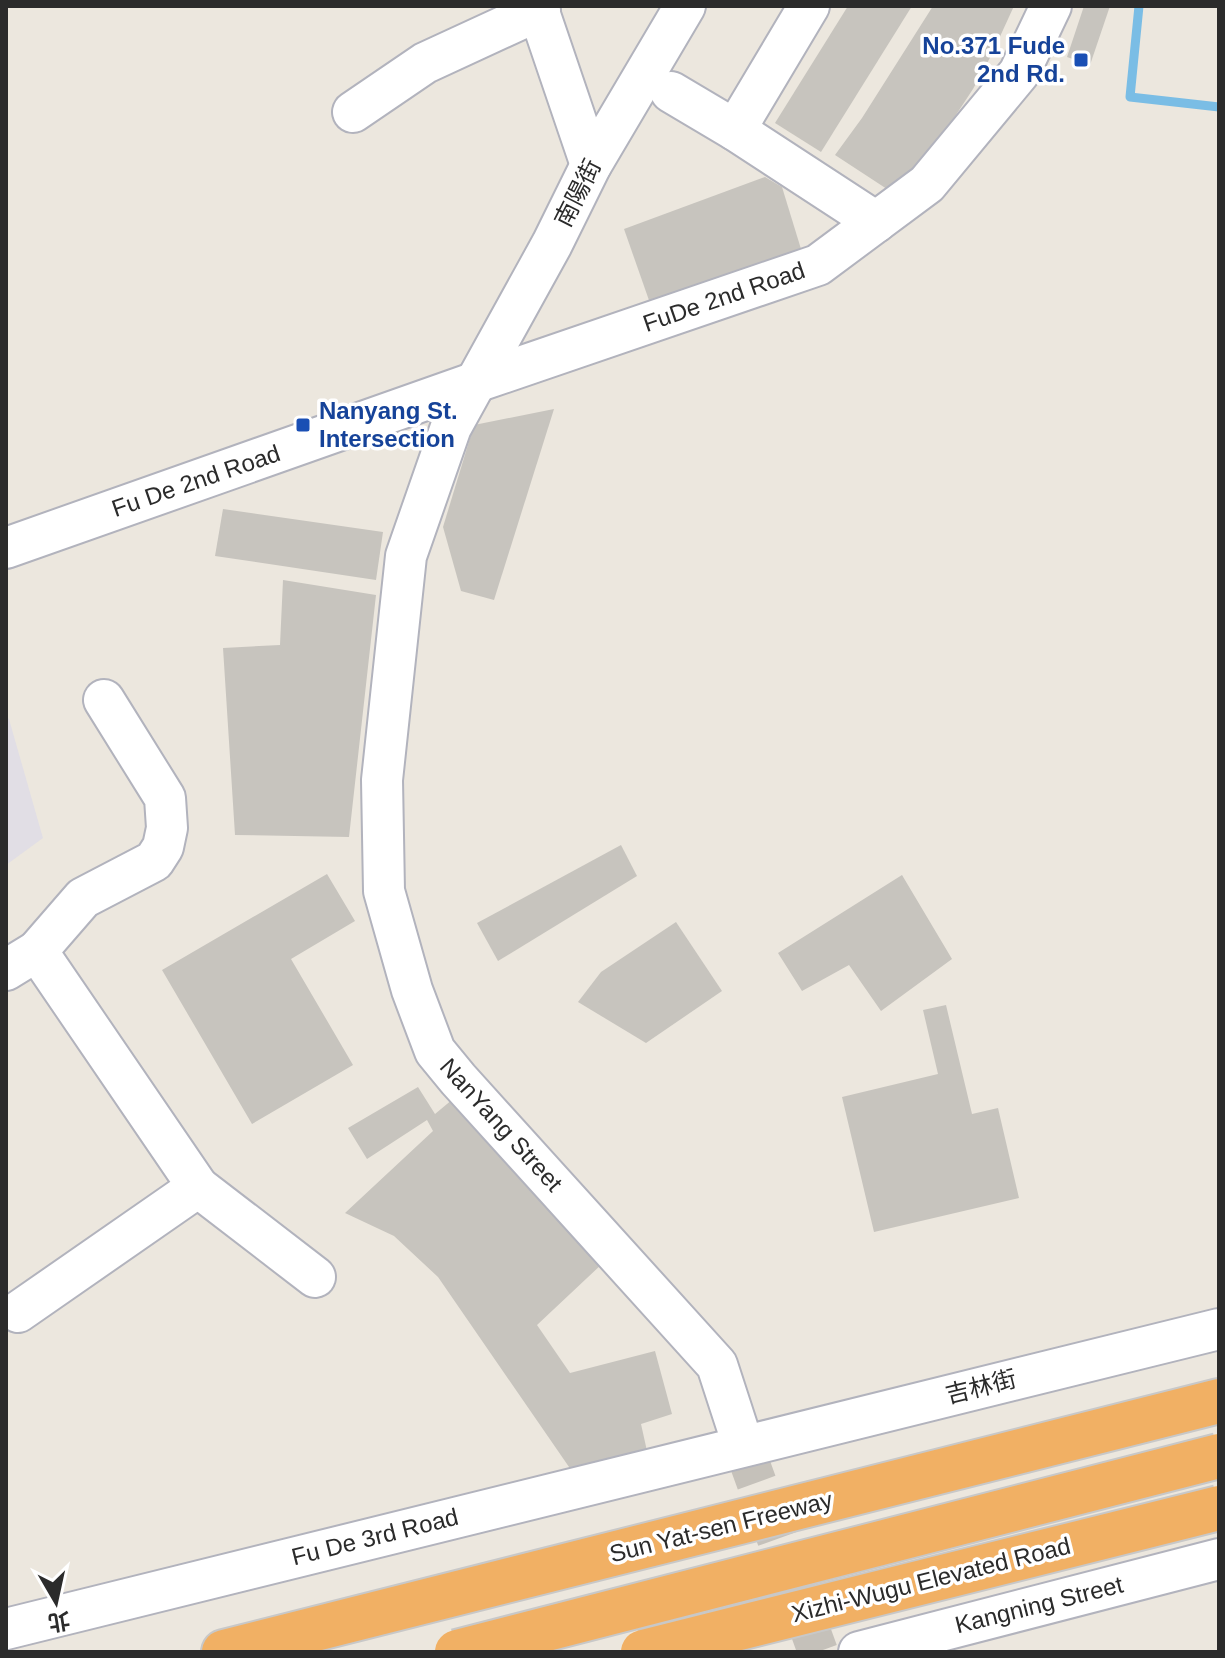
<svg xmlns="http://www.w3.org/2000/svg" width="1225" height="1658" font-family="Arial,'Noto Sans TC',sans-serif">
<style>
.industrial{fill:#e1dee5}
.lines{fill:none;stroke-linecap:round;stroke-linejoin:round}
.stream{stroke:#7abde5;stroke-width:9}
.building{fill:#c7c4be}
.minor-tunnel{stroke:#c5c1ba;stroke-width:40;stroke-dasharray:40 20;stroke-linecap:butt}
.minor-casing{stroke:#b2b3bd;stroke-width:44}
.highway-casing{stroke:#c8c8c8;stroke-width:48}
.minor{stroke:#fff;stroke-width:40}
.highway{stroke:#f1b064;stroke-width:44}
.highway-bridge-casing{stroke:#c8c8c8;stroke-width:48;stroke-linecap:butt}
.highway-bridge{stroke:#f1b064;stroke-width:44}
.transit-dot{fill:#1a4fb4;stroke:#fff;stroke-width:3}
.labels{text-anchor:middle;stroke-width:7;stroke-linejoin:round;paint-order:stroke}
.transit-label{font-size:24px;font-weight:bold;fill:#164399;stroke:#fff;text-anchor:end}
.street-label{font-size:24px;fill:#2b2b2b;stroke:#fff}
</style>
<rect width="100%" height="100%" fill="#ece7de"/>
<path class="industrial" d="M6,716L9,719L43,838L6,865Z"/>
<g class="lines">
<path class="stream" d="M1139,6L1130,97L1219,107"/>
</g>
<g class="building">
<path d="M848,6H912L821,152L775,123Z"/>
<path d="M933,6H1014L992,54L973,89L927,159L890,191L835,155L862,118Z"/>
<path d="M1084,6H1110L1090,65L1067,57Z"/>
<path d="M765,177L782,187L801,249L769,264L651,306L624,229Z"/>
<path d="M554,409L494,600L461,591L443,527L474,425Z"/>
<path d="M223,509L383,532L376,580L215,556Z"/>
<path d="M283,580L376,595L349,837L235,835L223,648L280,645Z"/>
<path d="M621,845L637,876L498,961L477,923Z"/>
<path d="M327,874L355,921L291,959L353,1065L252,1124L162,970Z"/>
<path d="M902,875L952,959L881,1011L849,965L802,991L778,953Z"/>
<path d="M676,922L722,991L646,1043L578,1002L601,972Z"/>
<path d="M946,1005L972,1114L998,1108L1019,1198L874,1232L842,1097L938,1074L923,1010Z"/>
<path d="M418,1087L435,1114L453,1099L603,1263L537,1325L570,1373L655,1351L672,1414L641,1424L649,1460L578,1480L438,1277L394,1236L345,1213L433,1131L427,1120L367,1159L348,1128Z"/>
</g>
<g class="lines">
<path class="minor-tunnel" d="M743,1445L818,1652"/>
<g class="minor-casing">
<g id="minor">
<path d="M537,6L591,165"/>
<path d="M685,6L591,165L552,244L451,427L406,556L382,780L384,891L412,990L435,1051L458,1079L717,1365L743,1445"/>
<path d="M809,6L735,130L876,222"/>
<path d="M671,92L735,130"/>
<path d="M353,112L425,63L540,10"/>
<path d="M6,548L476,382L818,265L927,184L1019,73L1051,6"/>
<path d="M37,951L83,898L154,861L163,847L167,828L165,798L104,700"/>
<path d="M6,970L37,951L198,1187L18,1312"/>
<path d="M198,1187L315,1277"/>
<path d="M6,1629L1219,1329"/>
<path d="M859,1652L1219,1559"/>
</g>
</g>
<g class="highway-casing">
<path id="highway" d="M224,1652L1219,1401"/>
</g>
<use href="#minor" class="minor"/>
<use href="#highway" class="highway"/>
<g class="highway-bridge-casing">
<g id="highway-bridge">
<path d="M457,1652L1219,1456"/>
<path d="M643,1652L1219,1508"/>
</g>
</g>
<use href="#highway-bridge" class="highway-bridge"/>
</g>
<g class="transit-dot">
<rect x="1073" y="52" width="16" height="16" rx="4"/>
<rect x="295" y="417" width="16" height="16" rx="4"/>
</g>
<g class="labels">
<g class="transit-label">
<text x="1065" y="54">No.371 Fude<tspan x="1065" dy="28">2nd Rd.</tspan></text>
<text x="319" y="419" text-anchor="start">Nanyang St.<tspan x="319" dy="28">Intersection</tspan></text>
</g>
<g class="street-label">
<text transform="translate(578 193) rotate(-63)" y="8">南陽街</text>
<text transform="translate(724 297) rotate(-19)" y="8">FuDe 2nd Road</text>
<text transform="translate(196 481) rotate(-19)" y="8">Fu De 2nd Road</text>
<text transform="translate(501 1125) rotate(48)" y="8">NanYang Street</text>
<text transform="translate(981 1387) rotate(-14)" y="8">吉林街</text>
<text transform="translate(721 1527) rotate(-14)" y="8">Sun Yat-sen Freeway</text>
<text transform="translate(375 1537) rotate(-14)" y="8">Fu De 3rd Road</text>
<text transform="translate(931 1580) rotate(-14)" y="8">Xizhi-Wugu Elevated Road</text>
<text transform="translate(1039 1605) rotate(-14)" y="8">Kangning Street</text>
</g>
</g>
<rect width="1225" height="1658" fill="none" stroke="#2b2b2b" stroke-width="16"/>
<g transform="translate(56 1602) rotate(171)" stroke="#ffffff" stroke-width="6" paint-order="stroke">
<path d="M0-6L14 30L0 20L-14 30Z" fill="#2b2b2b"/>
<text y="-12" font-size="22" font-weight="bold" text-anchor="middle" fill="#2b2b2b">北</text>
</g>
</svg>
